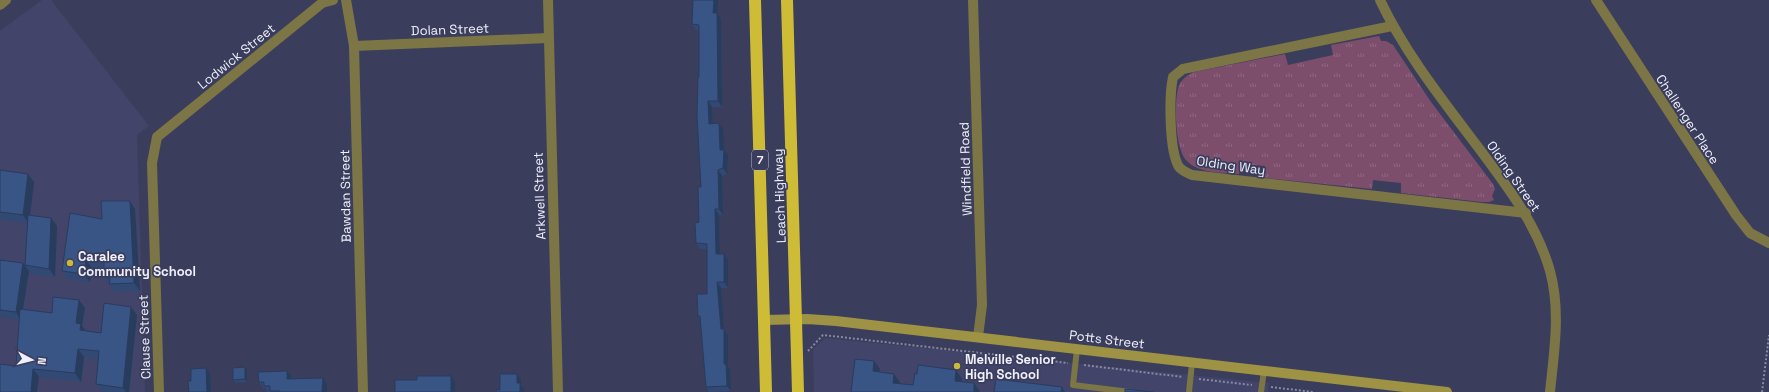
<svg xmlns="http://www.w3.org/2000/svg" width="1769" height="392" font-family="'Space Grotesk',sans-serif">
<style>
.built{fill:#43446a}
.park{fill:url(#park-tufts)}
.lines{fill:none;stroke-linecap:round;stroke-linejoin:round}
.path{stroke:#8789a0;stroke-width:2;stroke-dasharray:2 2;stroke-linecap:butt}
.lane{stroke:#7c7546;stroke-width:6}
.street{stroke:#7c7546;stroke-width:10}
.secondary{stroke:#9e9244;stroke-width:10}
.highway{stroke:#cfbc36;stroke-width:12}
.wall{fill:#314973}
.shaded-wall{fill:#283c5e}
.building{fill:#395586;stroke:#283c5e}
.poi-dot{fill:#ccb939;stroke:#3b3d5c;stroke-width:1.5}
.labels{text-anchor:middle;stroke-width:3.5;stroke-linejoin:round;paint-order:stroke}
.shield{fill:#3b3d5c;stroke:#b9bacc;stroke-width:1}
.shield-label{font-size:12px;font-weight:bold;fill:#eff0fc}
.street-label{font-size:13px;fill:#eff0fc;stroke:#3b3d5c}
.poi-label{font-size:13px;font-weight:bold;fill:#eff0fc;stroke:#3b3d5c;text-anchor:start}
</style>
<defs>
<pattern id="park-tufts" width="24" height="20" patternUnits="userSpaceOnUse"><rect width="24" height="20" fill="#7d4e6c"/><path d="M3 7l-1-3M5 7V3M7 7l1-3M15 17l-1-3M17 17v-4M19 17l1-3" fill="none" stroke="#906882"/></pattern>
</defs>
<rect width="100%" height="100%" fill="#3b3d5c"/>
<g class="built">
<path d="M42,0H51L149,126L137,135L145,392H0V31Z"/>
<path d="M825,338L1269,383L1268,392H814L813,349Z"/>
</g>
<path class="park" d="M1379,36L1381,41H1386L1393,45L1431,102L1493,184L1495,189L1492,196L1494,200L1489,202H1482L1401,193V183L1373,180L1372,189L1265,178V166L1240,164L1239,174C1223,172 1199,174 1187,161C1175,149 1174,104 1178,89C1180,80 1186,76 1194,72L1285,54L1288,65L1333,55L1331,45Z"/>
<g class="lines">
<g class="path">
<path d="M808,351L823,335L1068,363"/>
<path d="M1084,365L1183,377"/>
<path d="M1199,379L1252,385"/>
<path d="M1271,387L1313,392"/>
<path d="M1762,392L1769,335"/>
</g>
<g class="lane">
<path d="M1077,349L1073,385L1130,392"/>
<path d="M1189,392L1192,363"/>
<path d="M1261,392L1264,371"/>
</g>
<g class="street">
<path d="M346,0L354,46L363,392"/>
<path d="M548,0L558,392"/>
<path d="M973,0L982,305L978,337"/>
<path d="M1380,0C1406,55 1445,103 1481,151C1509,189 1537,225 1550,271C1561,311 1554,352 1550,392"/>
<path d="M1596,0L1736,215L1750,233L1769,243"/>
<path d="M0,5L6,0"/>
<path d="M1392,26L1183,69L1173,77C1169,96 1169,151 1179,167C1182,171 1188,173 1192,175L1526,213"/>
<path d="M354,46L548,38"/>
<path d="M159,392L152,163L157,137L322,3L333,0"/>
</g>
<path class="secondary" d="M764,320L807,319L836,321L1447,392"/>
<g class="highway">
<path d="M755,0L766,392"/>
<path d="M787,0L798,392"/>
</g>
</g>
<g class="wall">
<path d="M693,0H718L717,13L721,19L722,107H712L713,123H719L723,129L724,150L728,155L727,174L722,176L723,215H719L720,254H724L728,260V288H721L724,330L728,335V367L730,370L731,391L709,392L706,387L701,320L698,316L707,294V249H700L696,243L699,222L701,187L699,30H696L692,24Z"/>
<path d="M0,170L34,182L30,215L57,226L55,277L31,274L25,265L28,223L0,220Z"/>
<path d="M135,209L140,291L115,292L104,277V270L92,268L90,282L68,279L62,271L102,219Z"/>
<path d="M0,260L23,263L29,271L23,309L52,313L79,300L85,308L82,326L86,330L101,333L137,315L129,392H102L96,384L98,359L84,357L81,382L39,377L16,366L20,320L0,317Z"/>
<path d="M245,367L247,370V382L236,383L233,380Z"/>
<path d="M287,371L291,376V379L327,384V392H267L265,388H263L259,382Z"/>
</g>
<g class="shaded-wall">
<path d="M714,0H718L717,19L713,13Z"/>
<path d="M717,13L721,19L722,107L718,101Z"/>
<path d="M708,101L712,107L713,129L709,124Z"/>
<path d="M719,123L723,129L724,150L728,155L727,174L723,168L720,150Z"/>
<path d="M718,170L722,176L723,215L719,209Z"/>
<path d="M28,174L34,182L29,224L23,215Z"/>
<path d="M130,201L135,209L140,291L134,283Z"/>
<path d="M715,209L719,215L720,260L716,254Z"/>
<path d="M51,218L57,226L55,277L49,269Z"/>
<path d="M724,254L728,260V288L724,282Z"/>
<path d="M86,260L92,268L90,282L84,274Z"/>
<path d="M23,263L29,271L21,321L16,312Z"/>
<path d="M717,282L721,288L724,330L728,335V367L730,370L731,391L727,386L724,364Z"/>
<path d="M79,300L85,308L82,326L87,332L86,338L76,323Z"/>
<path d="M131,307L137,315L129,392H126L123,388Z"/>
<path d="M78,349L84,357L81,382L75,373Z"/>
<path d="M874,361L880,369L878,379L873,371Z"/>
<path d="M245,367L247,370V382L245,379Z"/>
<path d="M206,368L210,374L211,392H207Z"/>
<path d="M33,369L39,377L37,392H31Z"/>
<path d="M956,370L962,379L961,389L955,381Z"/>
<path d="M287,371L291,376V385L287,379Z"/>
<path d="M517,374L521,380V385L524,389V392H520L517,383Z"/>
<path d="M894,374L900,382L899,391L893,383Z"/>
<path d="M451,376L455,382V392H451Z"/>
<path d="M323,378L327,384V392H322Z"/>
<path d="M974,383L980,392H974Z"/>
<path d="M1062,387L1065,392H1061Z"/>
</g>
<g class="building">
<path d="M693,0H714L713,13H717L718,101H708L709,124L719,123L720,150H724L723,168L718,170L719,209H715L716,254H724V282H717L721,329H724V364H726L727,386L706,387L700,316H698L697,294H707V244L696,243L695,223L699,222L698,187H701L697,116L698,78L699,77V25L692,24Z"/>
<path d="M0,170L28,174L23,215L0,212Z"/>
<path d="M101,201H130L134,283L109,284L110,278L104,277V262L86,260L84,274L62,271L70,213L102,219Z"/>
<path d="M28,215L51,218L49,269L25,265Z"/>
<path d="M0,260L23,263L16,312L0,310Z"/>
<path d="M53,297L79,300L76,323L81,324L80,330L101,333L104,303L131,307L123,388L96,384L99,351L78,349L75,373L33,369L31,392H0V364L16,366L20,309L52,313Z"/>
<path d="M855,359L874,361L873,371L894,374L893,383L913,385L915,373L917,374L918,365L956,370L955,381L974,383V392H851Z"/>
<path d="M245,367V379L233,380V368Z"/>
<path d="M206,368L207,392H189L188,381H191V369Z"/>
<path d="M287,371V379L323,378L322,392H280V391H270V386H264V382H259L258,372Z"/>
<path d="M500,374H517V383H520V392H496V390H500Z"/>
<path d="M417,376H451V392H395V380H417Z"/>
<path d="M996,379L1062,387L1061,392H994Z"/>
<path d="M1125,389L1153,392H1125Z"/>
</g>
<g class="poi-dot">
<circle cx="70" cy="263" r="4"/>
<circle cx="957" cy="366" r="4"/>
</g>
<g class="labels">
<rect class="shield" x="752" y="150" width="16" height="20" rx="3"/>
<g class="shield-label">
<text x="760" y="164">7</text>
</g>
<g class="street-label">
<text transform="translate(450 29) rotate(-2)" y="5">Dolan Street</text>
<text transform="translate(236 56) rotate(-39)" y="5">Lodwick Street</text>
<text transform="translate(1688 119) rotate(57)" y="5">Challenger Place</text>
<text transform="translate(1231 165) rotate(8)" y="5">Olding Way</text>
<text transform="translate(965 169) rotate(-92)" y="5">Windfield Road</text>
<text transform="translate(1514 176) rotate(55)" y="5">Olding Street</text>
<text transform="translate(345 196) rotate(-91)" y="5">Bawdan Street</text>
<text transform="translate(539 196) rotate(-92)" y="5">Arkwell Street</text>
<text transform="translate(779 196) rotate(-92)" y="5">Leach Highway</text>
<text transform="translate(144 337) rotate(-92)" y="5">Clause Street</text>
<text transform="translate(1107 339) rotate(7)" y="5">Potts Street</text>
</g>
<g class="poi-label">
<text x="78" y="261">Caralee<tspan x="78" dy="15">Community School</tspan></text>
<text x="965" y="364">Melville Senior<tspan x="965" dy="15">High School</tspan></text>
</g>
</g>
<g transform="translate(32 360) rotate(97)" stroke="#3b3d5c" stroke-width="3" paint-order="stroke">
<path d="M0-3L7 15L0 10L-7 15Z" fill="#eff0fc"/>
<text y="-6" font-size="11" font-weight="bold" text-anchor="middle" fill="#eff0fc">N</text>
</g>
</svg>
